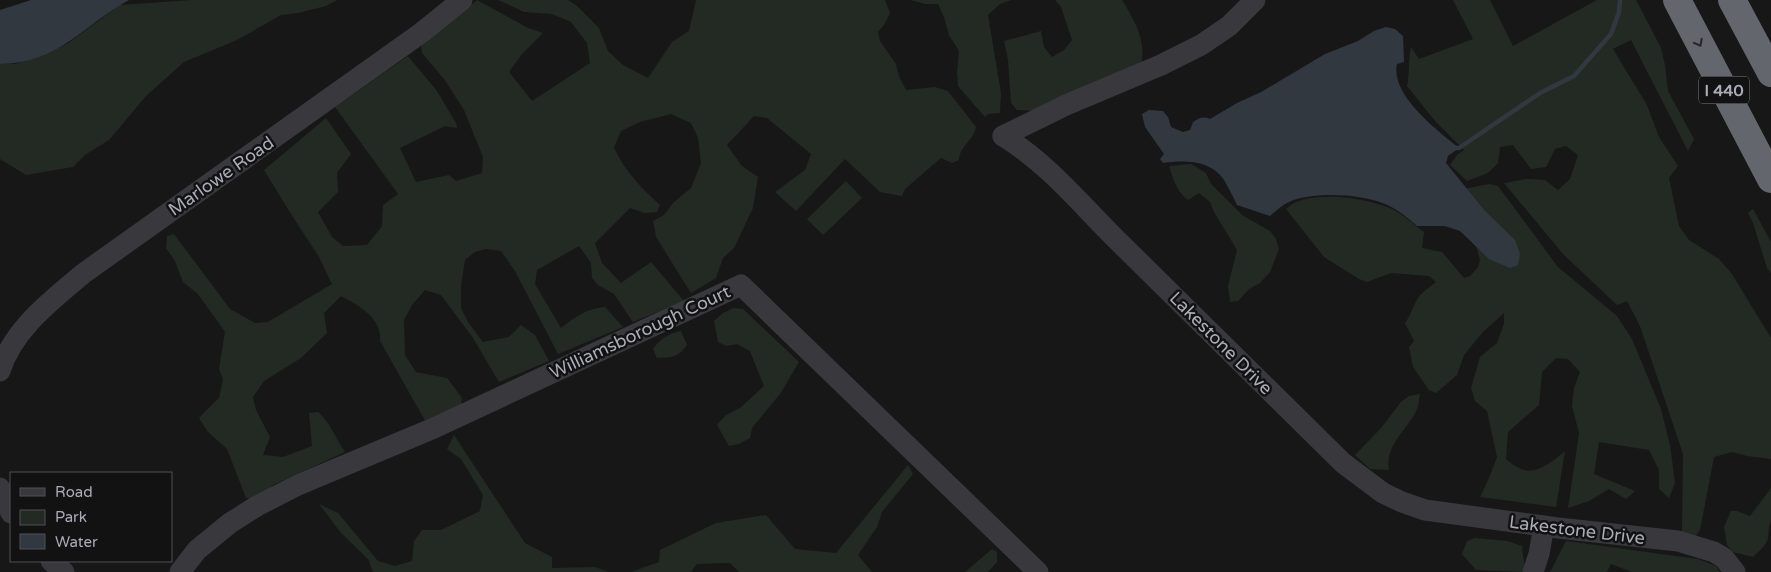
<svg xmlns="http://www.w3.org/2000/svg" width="1771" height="572" font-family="'Varela Round',sans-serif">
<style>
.green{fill:#232a24}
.water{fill:#313840}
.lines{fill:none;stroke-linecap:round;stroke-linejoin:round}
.stream{stroke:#313840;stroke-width:4.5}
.minor{stroke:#38383d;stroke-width:21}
.highway{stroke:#64666d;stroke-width:28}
.oneway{stroke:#26272a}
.labels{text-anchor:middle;stroke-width:5;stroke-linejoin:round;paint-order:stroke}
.shield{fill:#121213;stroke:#7c7e86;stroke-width:1}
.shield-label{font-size:16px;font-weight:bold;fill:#aaacb7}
.street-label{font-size:18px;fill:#aaacb7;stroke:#121213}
</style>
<rect width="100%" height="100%" fill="#171718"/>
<g class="green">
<path d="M192,0H337L326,6L298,13L281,15L237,40L184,62L146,96L109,140L85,155L73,167L26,175L0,159V64H15L67,44L120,5Z"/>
<path d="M477,0L528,28L543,33L522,54L509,72L532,101L590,63L587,43L571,22L552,14L524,12L498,0H568L576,5L599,28L608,51L623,65L648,78L672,42L689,31L696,0H885L890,13L884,25L878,32L880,41L896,64L899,76L906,90L935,87L948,91L976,127C974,140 959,147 959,160L952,163L941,158L905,189L902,196L880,192L845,159L796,211L775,192L805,170L811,154L767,118L754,116L727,145L742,166L758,177L753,208L734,248L723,258L716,278L691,293L656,237L653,221L664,215L673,203L691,188L701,163L698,138L691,123L671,114L640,122L621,131L614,148C625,171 641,188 660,205L657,212L645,213L630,208L595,243L602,263L621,283L651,262L684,301L633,322L614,294L598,285L592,278L591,263L579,246L537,270L535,284L561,328C576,317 585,309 605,307L623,327L558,354L515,271L501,251L486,249L475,252L465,260L461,285V308L468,322L483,342L509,337L521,325L535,335L549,361L499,382L473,338L441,295L425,290L412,305L404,320L405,355L416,372L447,378L462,398L461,407L427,424L380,341C382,317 359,306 341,296L324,313L327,333L301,358L264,381L253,397L256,410L270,437L263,455L283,457L312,446L309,413L318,412C330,422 336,439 345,452L273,485L257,499L246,498L227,449L208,432L199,418L219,398L223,379L219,369L225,332L198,294L183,282L175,261L166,248L167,236L174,234L230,309L255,323L268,322L332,284L319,257L291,214L264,170L326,118L351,154L337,173L338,192L318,212L332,237L343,246L367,245L382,226L383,205L398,194L335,107L408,56L437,91L456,123L457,128L445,126L400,148L416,182L449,175L456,181L482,173L483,157L464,110L444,79L422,53L421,46Z"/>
<path d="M910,0H1011L1000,4L988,15L1001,93L1000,113L988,114L985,117L958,86L957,73L959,51L949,35L944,17L938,4H925Z"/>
<path d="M1055,0H1122C1135,21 1148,43 1140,68L1040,111L1017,110L1011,103L1008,60L1004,41L1041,31L1044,47L1052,57L1064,50L1072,40L1061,7Z"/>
<path d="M1453,0H1490L1513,46L1597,0H1636L1661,48L1665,65L1668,91L1694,139L1688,151L1631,40L1613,49L1647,105L1659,137L1678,166L1669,178L1679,226L1689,240L1719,259L1732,274L1771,338V459L1747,456L1732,452L1714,457L1700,530L1695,537L1682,532L1683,454L1640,326L1627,301L1617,305L1563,254L1504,183L1526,179L1545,180L1558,190L1570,179L1578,155L1566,146L1555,149L1546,167L1531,169L1513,145L1500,147L1498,163L1488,173L1467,181L1450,165L1457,155L1464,150L1435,121L1407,86C1410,73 1408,60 1411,47L1419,59L1473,39Z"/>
<path d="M1191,164L1206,173L1211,184L1242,215L1270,231L1276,239L1279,249L1270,272L1260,283L1249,289L1238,301L1230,302L1228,286L1237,250L1214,212L1210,202L1199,193L1188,200C1177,192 1173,179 1169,166Z"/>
<path d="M846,181L862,198L823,235L807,219Z"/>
<path d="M1489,184L1498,186L1558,267L1617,316L1632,339L1661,409L1670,445L1675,483L1669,498L1659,489V470L1649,450L1599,442L1594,474L1635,491L1626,499L1609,489L1589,501L1568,508L1579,433L1572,406L1574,388L1580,372L1568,359L1556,358L1542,372L1539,405L1508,432L1506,459C1510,462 1514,466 1519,468C1535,477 1553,461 1565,451L1556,507L1480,497L1489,478L1497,457L1487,411L1475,401L1471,388L1480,357L1497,343L1504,324V313L1482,333L1464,355L1457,375L1436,393L1429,390L1413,367L1409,347L1414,341L1405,323C1411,315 1413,306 1418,298C1423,291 1430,287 1436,282L1429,276L1391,273L1367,282L1359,279L1324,257L1286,209C1306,188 1368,198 1392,209C1403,214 1414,225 1424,232L1422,248L1442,252L1464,278L1470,276L1478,267L1480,260L1473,235L1464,189Z"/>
<path d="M1753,209L1771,242V273L1767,268L1753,223L1748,213Z"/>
<path d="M734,308L743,309L799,362L780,394L752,428L750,438L739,444L729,446L717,425L726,415L740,408L764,386L750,351L737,344L726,346L718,342L714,321L723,313Z"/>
<path d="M681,331L687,345C677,358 673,357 657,358L653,349C660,339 669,333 681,331Z"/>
<path d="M1420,394C1419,399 1419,405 1417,409C1408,429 1384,446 1389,470L1370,469L1355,455L1382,427L1401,402L1409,396Z"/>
<path d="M454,435L525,543L552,557V568L595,567L609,572H373L368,559L341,533L319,504L338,513L378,561L395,566L412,561L414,541L422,530H441L480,511L483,495L461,459L447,449Z"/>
<path d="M908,465L913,474L882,512L877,527L858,555L872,572H739L730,563L697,564L691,572H631L659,562L660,550L716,523L766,515L795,549L836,553Z"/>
<path d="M1771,488V521C1768,527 1769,532 1768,538C1766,546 1759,551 1753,557L1733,552L1727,545L1724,527L1731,511H1737L1750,516Z"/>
<path d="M1475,538L1507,541L1522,546L1525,572L1476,570L1462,554L1467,541Z"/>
<path d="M1566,541L1698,559L1716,566L1720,572H1632L1611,564L1607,572H1550Z"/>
<path d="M992,549L997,552V562L988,572H965Z"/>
</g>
<g class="water">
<path d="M31,0H129C82,26 59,63 0,64V10Z"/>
<path d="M1386,27L1395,29L1403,36L1404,62L1397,64C1390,95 1438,131 1459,148L1448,156L1446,163L1485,211L1515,240L1520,254L1519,260L1518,265L1510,268L1489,259L1460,231L1445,226H1417C1407,217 1397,209 1385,204C1362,194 1312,191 1289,202C1282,205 1276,211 1270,216L1237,205C1233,197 1229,188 1224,180C1211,160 1184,160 1163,163L1160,159L1164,154L1145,127L1142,114L1149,110L1163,111L1168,117L1171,127L1183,132L1190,130L1193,122C1199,118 1203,116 1210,119L1237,103L1261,92L1325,54L1358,41L1374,31Z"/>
</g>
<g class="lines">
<path class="stream" d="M1454,148H1459L1540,93L1574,76L1611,34L1619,12L1620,0"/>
<g class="minor">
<path d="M1003,136C1049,164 1083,207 1121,244C1195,317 1269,390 1343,463L1383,493L1402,502L1425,510L1558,528L1678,541L1714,552L1724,558L1735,572"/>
<path d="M1003,136L1066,105L1161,65L1201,45L1229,26L1255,0"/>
<path d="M0,371C13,329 52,300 84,273L421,33L462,0"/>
<path d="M0,488L11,513"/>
<path d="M51,561L64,572"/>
<path d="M180,572L197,550L230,523L257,506L298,485L434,428L741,285L1038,572"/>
<path d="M1533,572L1539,554L1544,526"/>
</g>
<g class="highway">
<path d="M1677,0L1771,179"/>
<path d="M1732,0L1771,73"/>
</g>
</g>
<defs><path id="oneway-chevron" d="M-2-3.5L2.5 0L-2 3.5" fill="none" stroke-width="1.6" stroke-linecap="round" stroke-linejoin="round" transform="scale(1.25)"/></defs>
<use class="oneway" href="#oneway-chevron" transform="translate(1699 43) rotate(62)"/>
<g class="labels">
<rect class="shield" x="1699" y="76.5" width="50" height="27" rx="4"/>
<g class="shield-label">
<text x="1724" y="96">I 440</text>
</g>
<g class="street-label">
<text transform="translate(221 176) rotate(-35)" y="6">Marlowe Road</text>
<text transform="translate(640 332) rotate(-25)" y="6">Williamsborough Court</text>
<text transform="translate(1221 343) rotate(45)" y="6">Lakestone Drive</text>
<text transform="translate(1577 530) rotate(7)" y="6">Lakestone Drive</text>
</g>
</g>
<rect x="10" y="472" width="162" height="90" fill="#121213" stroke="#4f5055"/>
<rect x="20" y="488" width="25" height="8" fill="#38383d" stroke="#4f5055"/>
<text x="55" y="497" font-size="15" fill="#aaacb7">Road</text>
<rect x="20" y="510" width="25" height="15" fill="#232a24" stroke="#4f5055"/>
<text x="55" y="522" font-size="15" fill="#aaacb7">Park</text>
<rect x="20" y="534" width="25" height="15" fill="#313840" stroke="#4f5055"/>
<text x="55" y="547" font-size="15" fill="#aaacb7">Water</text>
</svg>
